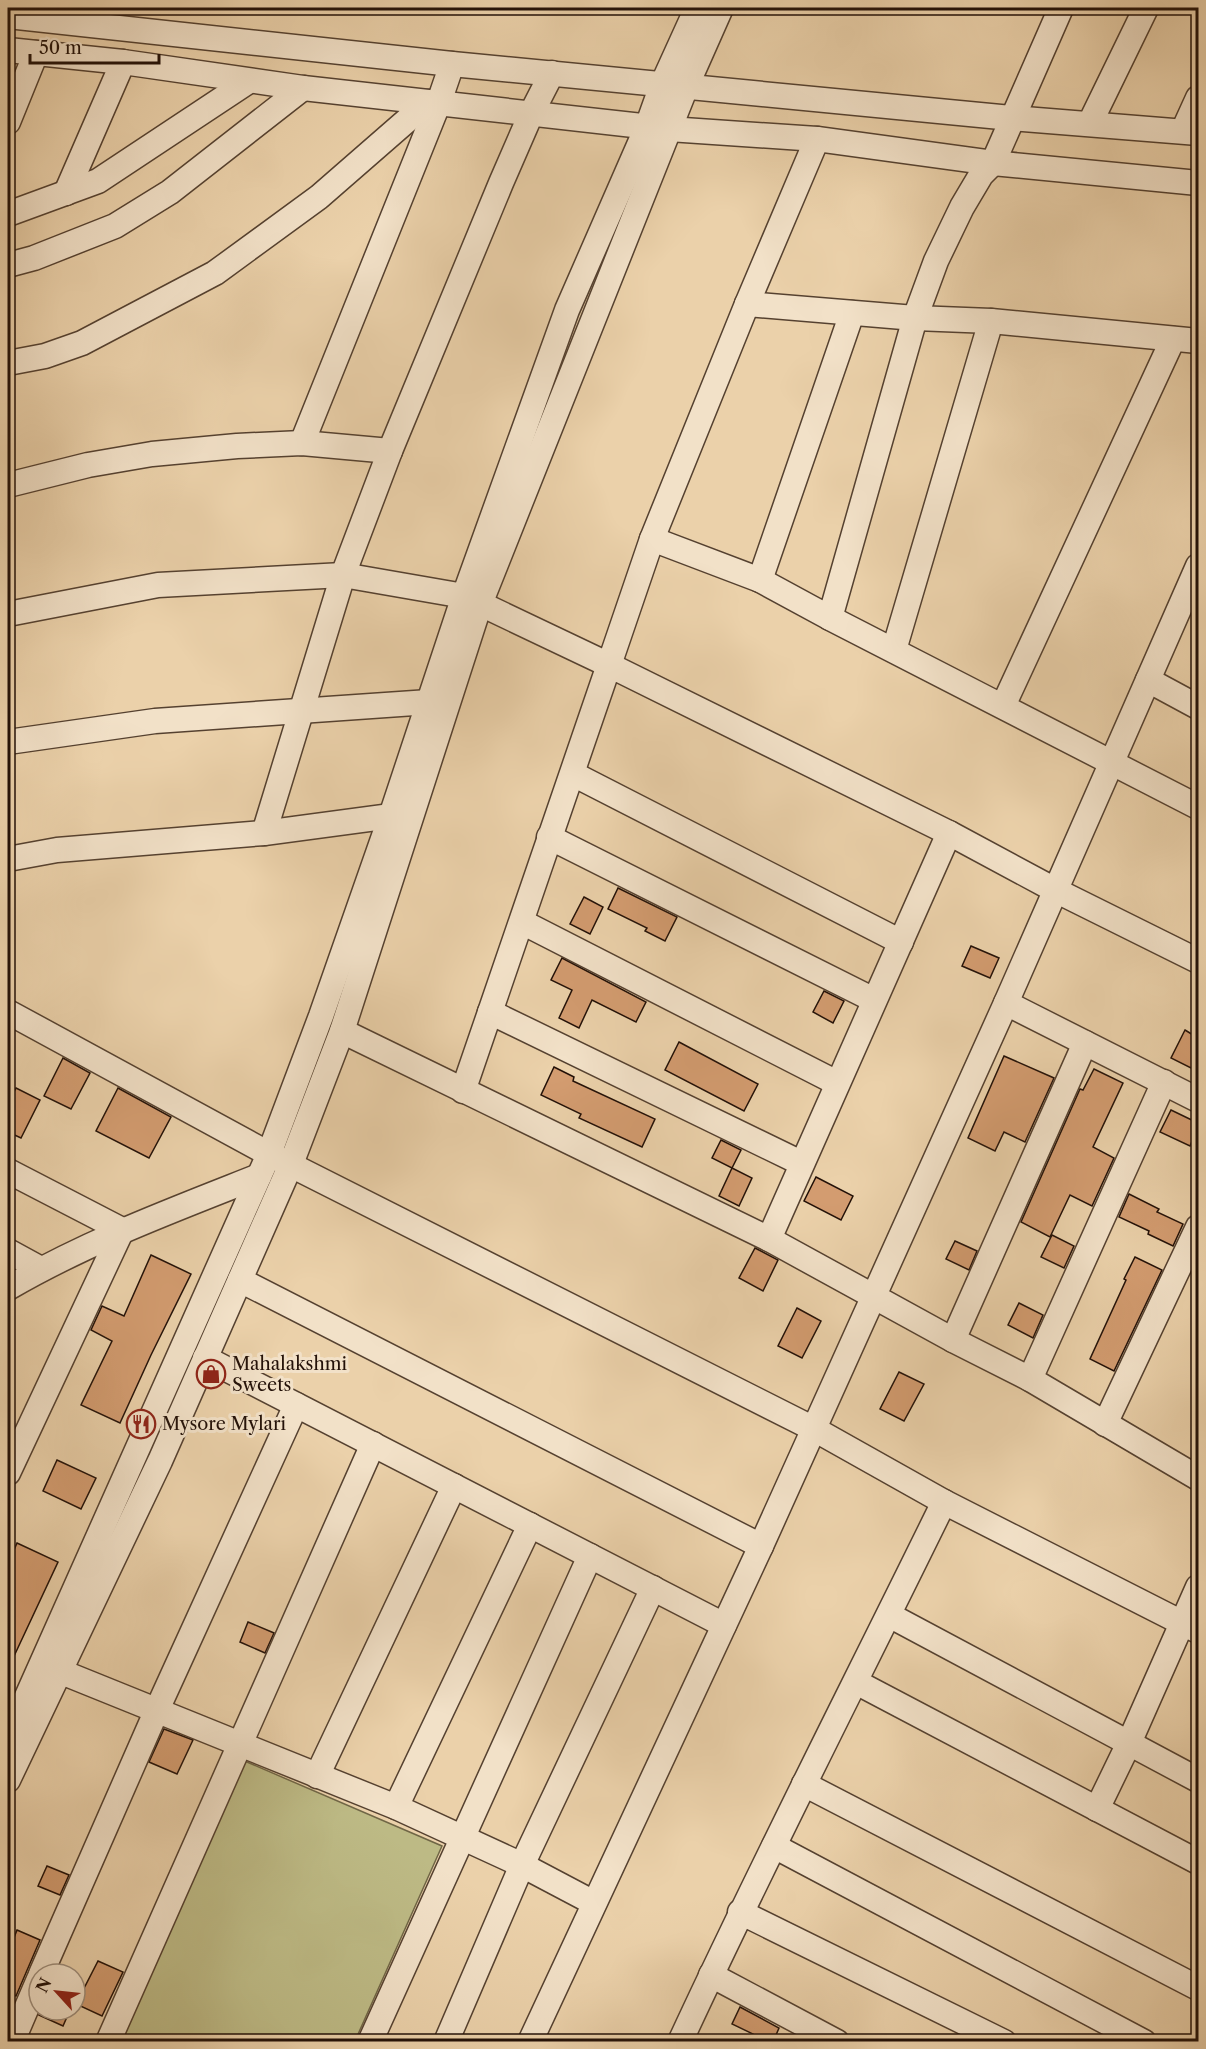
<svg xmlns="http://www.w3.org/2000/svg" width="1206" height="2049" font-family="'Libre Caslon Text',serif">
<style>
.green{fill:#bdba85;stroke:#706646;stroke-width:1.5}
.building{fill:#d39c70;stroke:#231108;stroke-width:1.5}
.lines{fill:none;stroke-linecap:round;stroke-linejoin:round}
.minor-casing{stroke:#554130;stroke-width:27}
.minor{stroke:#f2e1c8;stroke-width:24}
.labels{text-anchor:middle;stroke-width:6;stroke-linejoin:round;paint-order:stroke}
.poi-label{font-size:18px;fill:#231108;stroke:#f2e1c8;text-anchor:start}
</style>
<rect width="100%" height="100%" fill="#ebd1aa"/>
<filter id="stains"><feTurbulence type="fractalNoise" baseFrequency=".00333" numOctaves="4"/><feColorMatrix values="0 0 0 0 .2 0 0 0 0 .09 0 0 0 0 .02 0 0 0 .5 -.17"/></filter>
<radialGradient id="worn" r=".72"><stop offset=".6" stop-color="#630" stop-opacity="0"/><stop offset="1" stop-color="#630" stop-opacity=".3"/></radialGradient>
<path class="green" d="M240,1759L442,1846L355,2041L117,2042Z"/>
<g class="building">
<path d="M618,888L677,917L665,941L645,931L647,928L608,909Z"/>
<path d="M584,897L603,907L590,934L570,924Z"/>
<path d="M971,946L999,958L990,978L962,966Z"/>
<path d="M562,958L646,1002L636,1022L592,1000L579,1028L559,1018L572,990L551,980Z"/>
<path d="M824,991L844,1001L833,1023L813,1012Z"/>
<path d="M1185,1030L1198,1038V1052L1191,1068L1171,1058Z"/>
<path d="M679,1042L758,1084L744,1111L665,1070Z"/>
<path d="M1004,1056L1054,1078L1025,1142L1004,1132L995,1151L968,1138Z"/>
<path d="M63,1058L90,1073L71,1109L44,1096Z"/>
<path d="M554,1067L574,1077L573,1081L655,1119L642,1147L579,1118L581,1114L541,1095Z"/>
<path d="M1094,1069L1123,1083L1093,1147L1114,1158L1092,1206L1070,1195L1050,1237L1021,1222L1080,1089L1083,1090Z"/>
<path d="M16,1088L40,1100L21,1138L8,1132V1104Z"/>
<path d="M118,1088L171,1117L149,1158L96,1131Z"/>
<path d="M1171,1110L1198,1123V1127L1190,1146L1160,1132Z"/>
<path d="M721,1140L741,1150L732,1168L712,1158Z"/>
<path d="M732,1168L752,1178L739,1206L719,1196Z"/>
<path d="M816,1177L853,1196L841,1220L804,1201Z"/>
<path d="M1129,1194L1159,1209L1157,1212L1183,1224L1173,1246L1148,1234L1149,1231L1119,1217Z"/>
<path d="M1052,1235L1074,1246L1064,1268L1041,1257Z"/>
<path d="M955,1241L977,1251L969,1270L946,1259Z"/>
<path d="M755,1248L778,1260L763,1291L739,1278Z"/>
<path d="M151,1255L191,1274L151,1355L120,1423L81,1405L112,1341L91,1330L102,1306L124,1316Z"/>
<path d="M1135,1257L1162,1270L1114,1371L1090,1359L1126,1280L1124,1279Z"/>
<path d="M1019,1303L1043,1315L1033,1338L1008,1325Z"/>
<path d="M797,1308L821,1321L802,1358L778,1346Z"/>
<path d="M899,1372L924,1384L904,1421L880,1409Z"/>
<path d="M57,1460L96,1478L81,1509L43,1491Z"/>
<path d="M17,1543L58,1562L8,1669V1564Z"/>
<path d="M248,1622L274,1633L265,1653L240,1642Z"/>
<path d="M164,1729L193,1740L177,1774L149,1762Z"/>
<path d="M47,1866L69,1875L60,1895L38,1886Z"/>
<path d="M17,1930L40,1940L16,1996L8,1992V1953Z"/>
<path d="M98,1961L123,1972L102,2016L76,2004Z"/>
<path d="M740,2007L779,2028L773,2042H749L753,2034L732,2024Z"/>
<path d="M41,2010H70L63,2026L39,2015Z"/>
</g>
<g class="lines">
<g class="minor-casing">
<g id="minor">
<path d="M8,16L452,64L1011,118L1198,133"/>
<path d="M8,50L123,62L303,88L669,129L817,139L993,163L1198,183"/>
<path d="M8,122L36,53"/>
<path d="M1090,123L1146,8"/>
<path d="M1183,131L1198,98"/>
<path d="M66,193L123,62"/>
<path d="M8,214L98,181L249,81"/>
<path d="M8,265L34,258L115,226L170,192L303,88"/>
<path d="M747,304L915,318L991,321L1198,341"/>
<path d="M8,363L45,356L82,343L215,273L319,197L428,102"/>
<path d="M302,443L439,102L452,64"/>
<path d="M8,485L88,465L152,454L237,446L302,443L390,451"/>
<path d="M652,539L760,580L830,618L915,318L936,261L962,207L981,175L993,163L1061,8"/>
<path d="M760,580L852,313"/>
<path d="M8,614L158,585L343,575L464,596L609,665L652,539L747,304L817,139"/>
<path d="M830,618L1198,807"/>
<path d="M894,650L991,321"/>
<path d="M1148,680L1198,707"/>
<path d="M1003,706L1173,339"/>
<path d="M8,742L155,721L429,702"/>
<path d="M573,774L901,942"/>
<path d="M264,833L343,575L390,451L501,183L531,114L552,73"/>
<path d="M549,837L874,1000"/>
<path d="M8,859L57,850L264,833L391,816"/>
<path d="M522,922L837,1083"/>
<path d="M1006,1003L1198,1100"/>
<path d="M8,1012L269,1154L814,1429L944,1502L1198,1631"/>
<path d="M490,1012L801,1163"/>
<path d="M342,1031L769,1239L953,1340L1030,1379L1198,1478"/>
<path d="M463,1091L609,665L949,833L1055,890L1198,961"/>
<path d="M8,1171L122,1230L8,1473"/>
<path d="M769,1239L949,833"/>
<path d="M8,1251L41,1269"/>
<path d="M240,1280L761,1546"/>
<path d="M8,1288C87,1242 173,1210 259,1176"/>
<path d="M953,1340L1085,1043"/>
<path d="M205,1358L724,1625"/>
<path d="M1030,1379L1164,1082"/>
<path d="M1105,1424L1198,1227"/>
<path d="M889,1615L1198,1780"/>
<path d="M59,1671L396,1807L522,1865L594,1903"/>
<path d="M856,1682L1198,1862"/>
<path d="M8,1739L269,1154L321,1016L391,816L464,596L567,310L647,127L662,85L697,8"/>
<path d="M317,1776L454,1486"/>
<path d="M8,1780L160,1461L291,1164L342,1031L480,604L686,87L721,8"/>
<path d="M804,1784L1198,1988"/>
<path d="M396,1807L530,1525"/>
<path d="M1097,1809L1129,1743L1198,1587"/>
<path d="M774,1846L1144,2042"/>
<path d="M740,1912L1004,2042"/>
<path d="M41,1974L156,1712L296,1405"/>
<path d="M711,1975L837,2042"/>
<path d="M12,2042L39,1979"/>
<path d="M108,2042L373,1444"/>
<path d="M370,2042L590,1556"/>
<path d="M446,2042L522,1865L653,1588"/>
<path d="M530,2042L761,1546L1006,1003L1198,566"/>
<path d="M680,2042C764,1860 856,1682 944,1502"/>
</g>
</g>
<use href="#minor" class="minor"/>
</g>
<defs>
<g id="shop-ring" transform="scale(1.5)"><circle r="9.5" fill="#f2e1c8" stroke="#8f2418" stroke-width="1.5"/><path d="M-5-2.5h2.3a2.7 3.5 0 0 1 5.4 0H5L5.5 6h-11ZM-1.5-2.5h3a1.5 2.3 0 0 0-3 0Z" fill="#8f2418"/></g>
<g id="restaurant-ring" transform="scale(1.5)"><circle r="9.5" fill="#f2e1c8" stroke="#8f2418" stroke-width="1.5"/><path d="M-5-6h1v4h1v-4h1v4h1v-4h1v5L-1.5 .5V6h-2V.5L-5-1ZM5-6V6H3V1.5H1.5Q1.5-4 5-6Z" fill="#8f2418"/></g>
</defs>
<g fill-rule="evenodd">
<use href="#shop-ring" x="211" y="1374"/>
<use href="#restaurant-ring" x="141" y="1424"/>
</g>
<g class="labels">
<g class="poi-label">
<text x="232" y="1370">Mahalakshmi<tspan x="232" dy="21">Sweets</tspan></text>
<text x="162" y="1430">Mysore Mylari</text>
</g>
</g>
<rect width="1206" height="2049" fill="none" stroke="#ebd1aa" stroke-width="30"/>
<rect x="9" y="9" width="1188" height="2031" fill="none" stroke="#231108" stroke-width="3"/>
<rect x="15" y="15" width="1176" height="2019" fill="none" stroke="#231108" stroke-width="1.5"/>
<g transform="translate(57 1992) rotate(297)"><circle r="28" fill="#f2e1c8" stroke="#9f8e7b" stroke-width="1.5"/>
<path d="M0-4.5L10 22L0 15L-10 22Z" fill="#8f2418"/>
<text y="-9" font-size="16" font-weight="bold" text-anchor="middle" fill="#231108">N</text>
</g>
<path d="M30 54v9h129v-9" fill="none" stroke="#231108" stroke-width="3"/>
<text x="39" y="54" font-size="18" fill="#231108" stroke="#f2e1c8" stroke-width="4.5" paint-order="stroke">50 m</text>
<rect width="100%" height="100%" filter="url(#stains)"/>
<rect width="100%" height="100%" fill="url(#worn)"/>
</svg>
